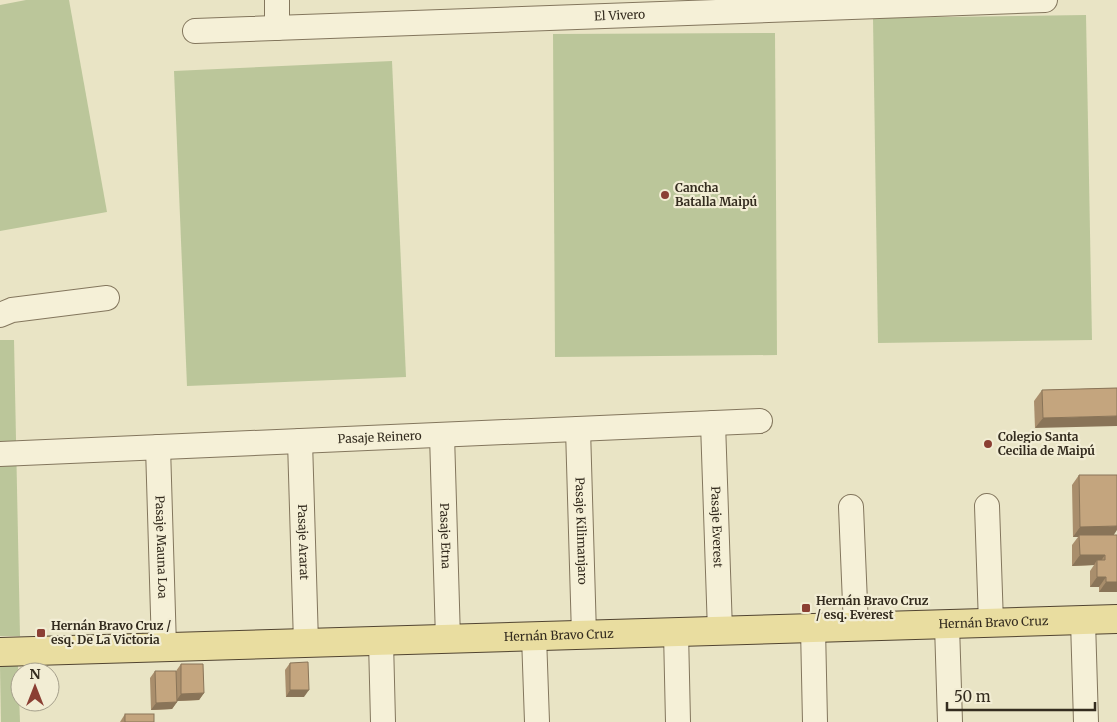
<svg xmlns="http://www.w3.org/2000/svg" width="1117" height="722" font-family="Merriweather,serif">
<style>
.green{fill:#bbc69a}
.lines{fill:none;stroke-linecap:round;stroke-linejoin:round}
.minor-casing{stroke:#83765d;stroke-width:26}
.major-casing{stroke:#514431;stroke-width:30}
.minor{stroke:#f5f0d7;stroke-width:24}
.major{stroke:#e9dda0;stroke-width:28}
.wall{fill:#a98e6c}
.shaded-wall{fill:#897458}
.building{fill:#c4a57e;stroke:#897458}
.poi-dot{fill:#8b3f33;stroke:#f2edd4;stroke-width:2}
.labels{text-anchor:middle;stroke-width:4.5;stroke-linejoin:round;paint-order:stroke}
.street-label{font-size:12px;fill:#342c1f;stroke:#f2edd4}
.poi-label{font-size:12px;font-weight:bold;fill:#342c1f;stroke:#f2edd4;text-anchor:start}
</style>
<rect width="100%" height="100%" fill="#e9e4c5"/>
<g class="green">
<path d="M26,0H69L107,212L0,231V5Z"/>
<path d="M1086,15L1092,340L878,343L873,18Z"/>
<path d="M775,33L777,355L555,357L553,34Z"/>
<path d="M392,61L406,377L187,386L174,71Z"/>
<path d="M0,340H14L20,636H0Z"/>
<path d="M0,666H18L20,722H1Z"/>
</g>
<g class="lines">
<g class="minor-casing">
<g id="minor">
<path d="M277,0V28"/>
<path id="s1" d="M195,31L1045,0"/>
<path d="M0,315L12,310L107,298"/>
<path id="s2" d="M713,423L720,631"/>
<path id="s3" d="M578,429L584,635"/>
<path id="s4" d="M442,435L448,639"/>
<path id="s5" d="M300,441L306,643"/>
<path id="s6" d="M158,447L164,647"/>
<path id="s7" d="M0,454L760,421"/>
<path d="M987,506L991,623"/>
<path d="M851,507L856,627"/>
<path d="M1083,621L1086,722"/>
<path d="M947,625L950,722"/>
<path d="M813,628L815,722"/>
<path d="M676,632L678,722"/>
<path d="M534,636L537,722"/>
<path d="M381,641L383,722"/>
</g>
</g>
<g class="major-casing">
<g id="major">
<path id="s8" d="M0,652L1117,619"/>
</g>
</g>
<use href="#minor" class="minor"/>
<use href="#major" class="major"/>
</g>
<g class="wall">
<path d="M1117,388L1035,428L1034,401L1042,390Z"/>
<path d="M1079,475L1114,535H1117V592H1099V587H1090V571L1094,565L1072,566V545L1078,537H1073L1072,485Z"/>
<path d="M290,663L304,697H286L285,670Z"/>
<path d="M181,664L204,693L199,700L177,701V702L172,709L151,710L150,678L155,671H176Z"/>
<path d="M125,714L154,722H120Z"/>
</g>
<g class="shaded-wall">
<path d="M1117,416V426L1035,428L1043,418Z"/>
<path d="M1117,526V530L1113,536L1079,535L1078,537H1073L1080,527Z"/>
<path d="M1080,555H1105L1098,565L1097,560L1094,565L1072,566Z"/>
<path d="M1097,577H1106L1099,587H1090Z"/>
<path d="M1106,582H1117V592H1099Z"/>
<path d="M290,690H309L304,697H286Z"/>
<path d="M204,693L199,700L176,701L181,694Z"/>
<path d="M177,702L172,709L151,710L156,703Z"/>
</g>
<g class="building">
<path d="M1117,388V416L1043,418L1042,390Z"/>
<path d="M1079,475H1117V526L1080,527Z"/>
<path d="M1079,535H1117V582H1106V577H1097V560H1105V555H1080Z"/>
<path d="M308,662L309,690H290V663Z"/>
<path d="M181,664H203L204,693L181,694Z"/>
<path d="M155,671H176L177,702L156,703Z"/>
<rect x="125" y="714" width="29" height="8"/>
</g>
<g class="poi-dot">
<circle cx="665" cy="195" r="5"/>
<circle cx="988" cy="444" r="5"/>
<rect x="801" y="603" width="10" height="10" rx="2.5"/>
<rect x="36" y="628" width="10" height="10" rx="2.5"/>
</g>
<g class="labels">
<g class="street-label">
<text dy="4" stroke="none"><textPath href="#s1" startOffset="425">El Vivero</textPath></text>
<text dy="4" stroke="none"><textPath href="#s7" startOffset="380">Pasaje Reinero</textPath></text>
<text dy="4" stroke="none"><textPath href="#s2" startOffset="104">Pasaje Everest</textPath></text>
<text dy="4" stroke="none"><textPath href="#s3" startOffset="102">Pasaje Kilimanjaro</textPath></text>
<text dy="4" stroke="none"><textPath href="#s4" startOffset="101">Pasaje Etna</textPath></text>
<text dy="4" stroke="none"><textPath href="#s5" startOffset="101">Pasaje Ararat</textPath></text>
<text dy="4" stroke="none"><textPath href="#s6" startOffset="100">Pasaje Mauna Loa</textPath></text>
<text dy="4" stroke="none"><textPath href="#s8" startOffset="994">Hernán Bravo Cruz</textPath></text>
<text dy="4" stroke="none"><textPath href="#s8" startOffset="559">Hernán Bravo Cruz</textPath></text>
</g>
<g class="poi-label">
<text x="675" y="192">Cancha<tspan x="675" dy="14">Batalla Maipú</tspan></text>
<text x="998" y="441">Colegio Santa<tspan x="998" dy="14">Cecilia de Maipú</tspan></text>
<text x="816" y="605">Hernán Bravo Cruz<tspan x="816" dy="14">/ esq. Everest</tspan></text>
<text x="51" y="630">Hernán Bravo Cruz /<tspan x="51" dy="14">esq. De La Victoria</tspan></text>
</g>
</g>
<g transform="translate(35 687)"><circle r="24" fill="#f2edd4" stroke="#a6a08c"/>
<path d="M0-4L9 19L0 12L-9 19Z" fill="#8b3f33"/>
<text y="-8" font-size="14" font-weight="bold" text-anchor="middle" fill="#342c1f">N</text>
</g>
<path d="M947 702v8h148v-8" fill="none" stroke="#342c1f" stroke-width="2.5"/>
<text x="954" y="702" font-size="15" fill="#342c1f" stroke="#f2edd4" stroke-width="4" paint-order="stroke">50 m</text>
</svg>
